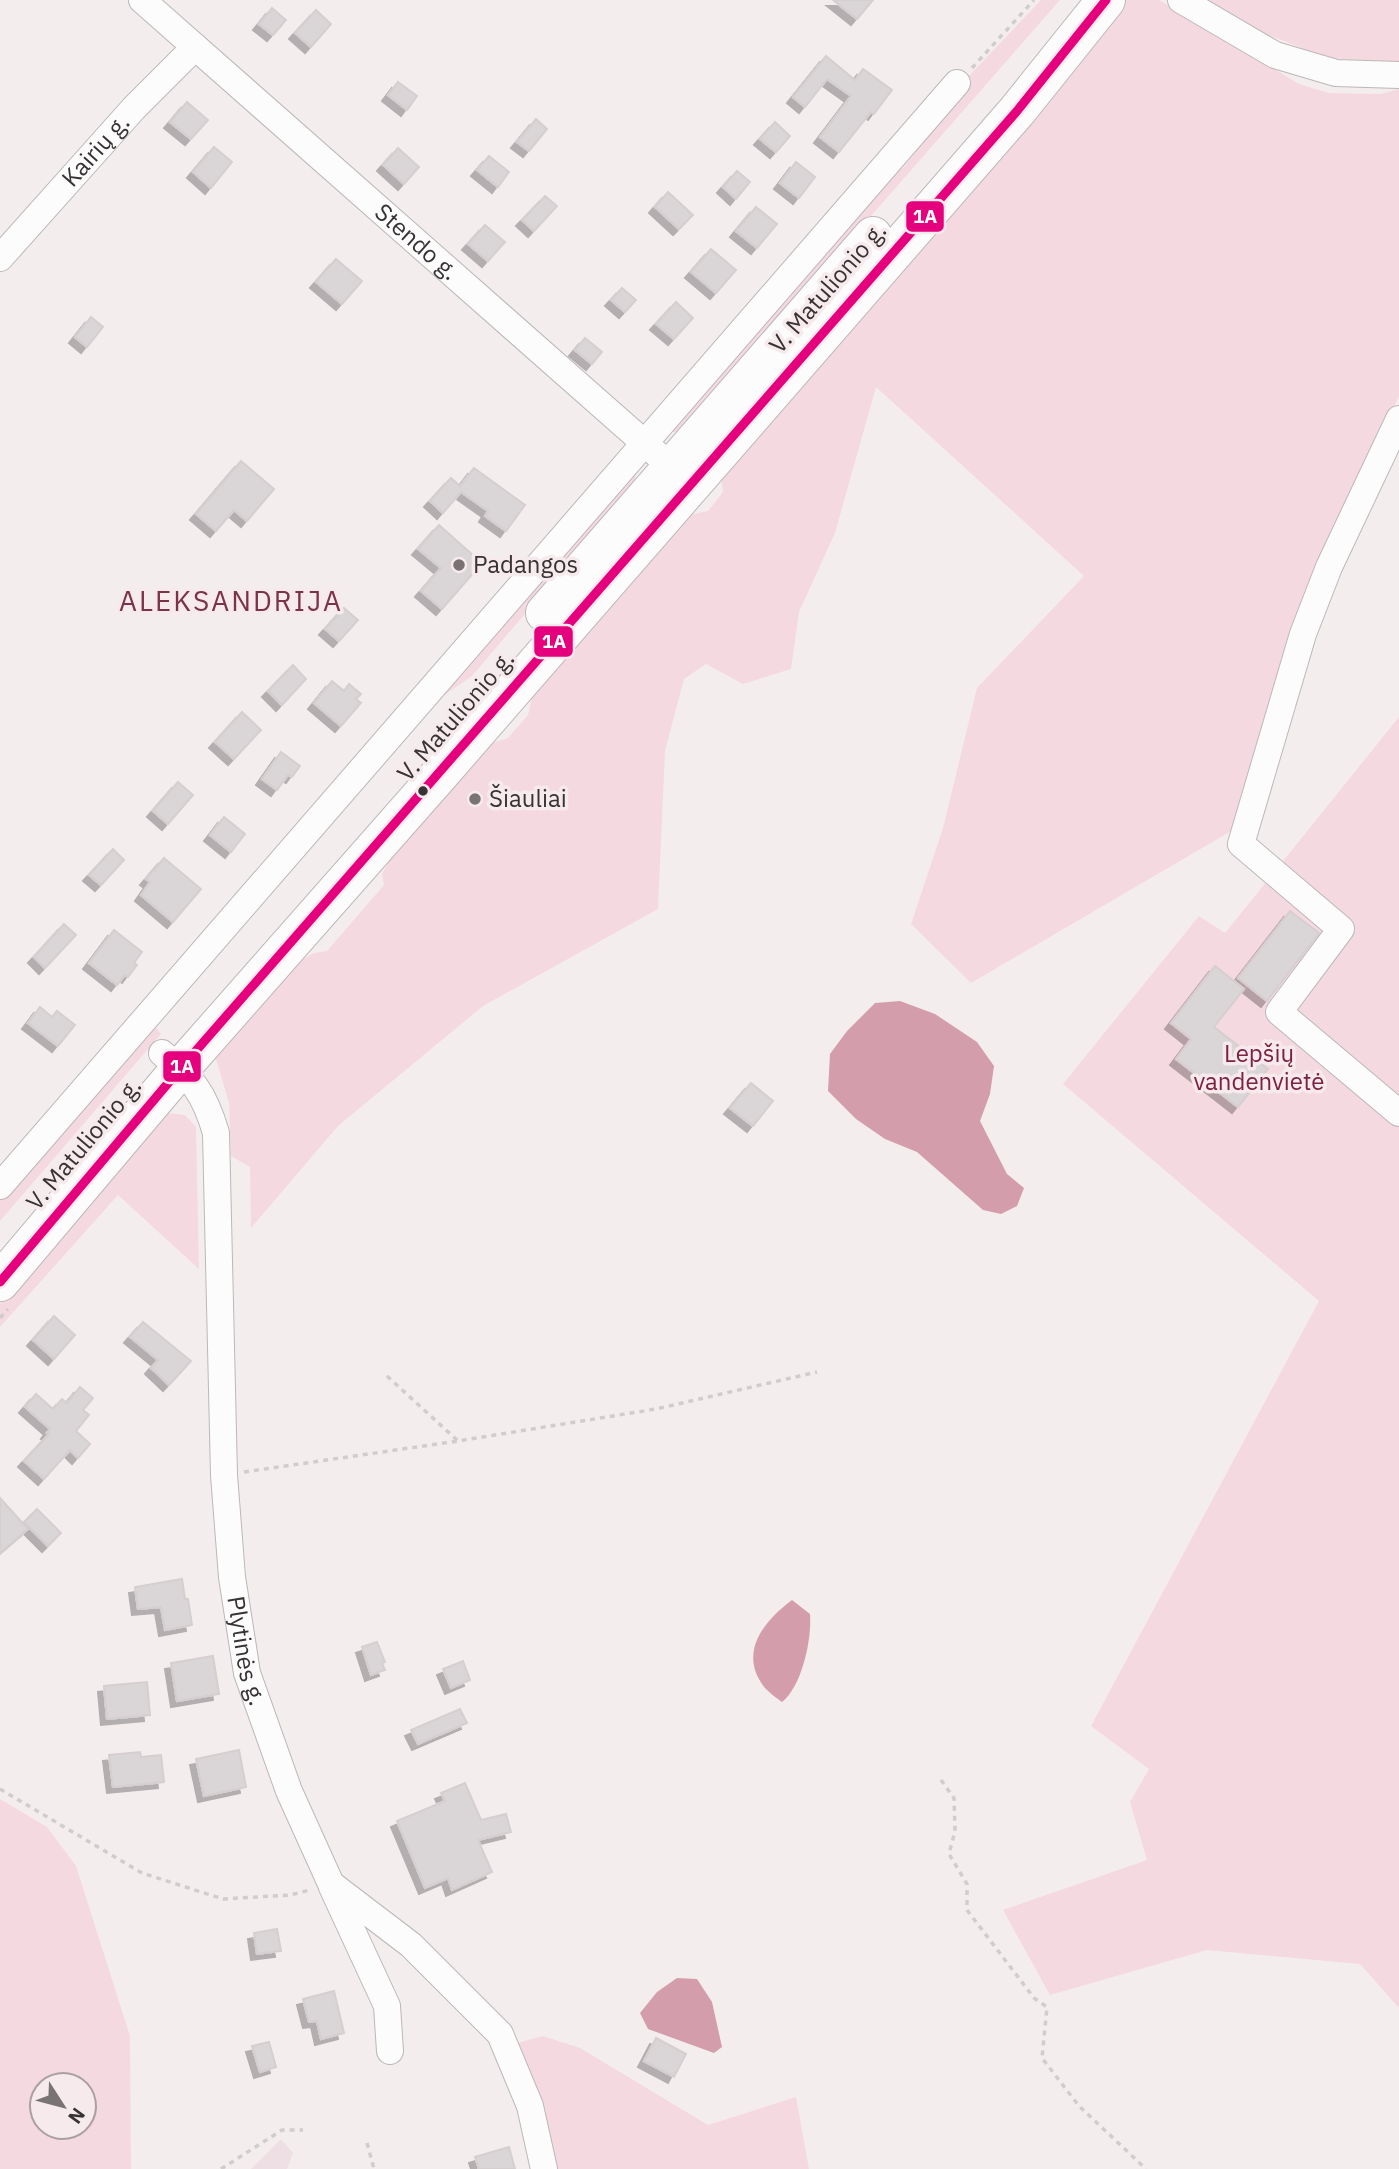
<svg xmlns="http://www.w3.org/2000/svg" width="1399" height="2169" font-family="'IBM Plex Sans',sans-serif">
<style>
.built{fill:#eddfe3}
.green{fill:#f5d9e0;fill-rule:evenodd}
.water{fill:#d49dac}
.building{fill:#dad5d6;stroke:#d5cfd0;stroke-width:2;filter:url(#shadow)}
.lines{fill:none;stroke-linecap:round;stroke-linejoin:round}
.minor-casing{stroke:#bcb7b8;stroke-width:28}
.highway-casing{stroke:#bcb7b8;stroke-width:40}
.path{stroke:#d0cdcd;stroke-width:3.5;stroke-dasharray:5 5;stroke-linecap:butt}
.minor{stroke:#fdfcfc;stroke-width:26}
.highway{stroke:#fdfcfc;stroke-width:38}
.bus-1-casing{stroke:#f7eaed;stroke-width:14}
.bus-1{stroke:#e5007d;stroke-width:9}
.poi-dot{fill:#797374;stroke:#f7eaed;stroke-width:2.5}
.bus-dot{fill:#373233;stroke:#f7eaed;stroke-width:2.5}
.labels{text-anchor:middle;stroke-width:7;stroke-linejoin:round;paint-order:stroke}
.street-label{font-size:24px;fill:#373233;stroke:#f7eaed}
.poi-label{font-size:24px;fill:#373233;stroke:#f7eaed;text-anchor:start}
.park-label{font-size:24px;fill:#7c2144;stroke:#f7eaed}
.quarter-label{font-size:28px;letter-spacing:2px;fill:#79334a;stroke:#f7eaed}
.line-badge{stroke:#f7eaed;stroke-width:2.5}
.badge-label{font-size:19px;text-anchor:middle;font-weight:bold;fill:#fff}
</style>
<defs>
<filter id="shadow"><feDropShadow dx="-6" dy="6" stdDeviation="0" flood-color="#0004"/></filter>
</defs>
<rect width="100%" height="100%" fill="#f4edee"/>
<path class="built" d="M281,2139L293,2153L287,2169H251Z"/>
<g class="green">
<path d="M1041,0H1060L682,432H666L889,172L903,168L916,152L912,143L967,78Z"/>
<path d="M1123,0H1159L1299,84L1329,93L1380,94L1399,89V396L1320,566L1233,830L971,983L911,924L943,828L977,688L1084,576L876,387L835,533L799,612L791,669L743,684L706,664L684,679L665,751L658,909L483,1006L338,1126L251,1228L250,1167L231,1156L229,1103L216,1059L220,1049L292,966L314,953L327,951L384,885L382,874L405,833L477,748L508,738L528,715L536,680L689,515L708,511L723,492L721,478Z"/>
<path d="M1203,0H1399V62L1327,58L1243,25Z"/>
<path d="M636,471L635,479L621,501L472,676L443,696L425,704Z"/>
<path d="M1399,717V2008L1360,1964L1207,1950L1050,1995L1003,1910L1147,1860L1130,1802L1149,1769L1091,1726L1319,1301L1063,1084L1199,916L1225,933Z"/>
<path d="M333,820L202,974L196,976L154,1025L161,1034L0,1221V1196Z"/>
<path d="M168,1113L185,1115L196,1127L199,1269L118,1195L0,1327V1304L153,1126Z"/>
<path d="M0,1799L47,1827L76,1866L130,2036L131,2169H0ZM42,2085H84V2127H42Z"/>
<path d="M543,2036L580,2048L708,2125L796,2097L809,2169H556L517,2043Z"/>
</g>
<g class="water">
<path d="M900,1001L935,1014L977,1042L994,1066L990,1094L980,1121L1007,1174L1024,1188L1017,1206L1001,1214L983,1210L917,1152L885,1139L856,1119L828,1091L830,1054L847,1031L875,1003Z"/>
<path d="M792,1600L810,1614C812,1639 802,1686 782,1702C776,1698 770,1693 765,1688C737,1653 764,1621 792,1600Z"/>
<path d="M677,1978L697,1979L712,2002L722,2047L714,2053L648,2029L640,2013L657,1992Z"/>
</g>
<g class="building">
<path d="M833,0H873L857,19Z"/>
<path d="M272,8L286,20L273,35L259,24Z"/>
<path d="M316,10L331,24L311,47L295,33Z"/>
<path d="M826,56L855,80L863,69L892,90L874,114L871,112L839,152L820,137L851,96L827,79L805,107L793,97Z"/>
<path d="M398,82L417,96L407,110L388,95Z"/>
<path d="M187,102L208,120L191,139L170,122Z"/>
<path d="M536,119L547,129L529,151L517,142Z"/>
<path d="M775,122L790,136L776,152L760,139Z"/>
<path d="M214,147L232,162L211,188L193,172Z"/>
<path d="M398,148L419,167L404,184L383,165Z"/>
<path d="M489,156L509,172L498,187L477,170Z"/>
<path d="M796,162L815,177L799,198L780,183Z"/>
<path d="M737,171L750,182L736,199L723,187Z"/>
<path d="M668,192L693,215L679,229L655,207Z"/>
<path d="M545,196L557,206L534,231L522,220Z"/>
<path d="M756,207L777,224L757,248L736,231Z"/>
<path d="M485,225L505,242L488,261L468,244Z"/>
<path d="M711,249L736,270L716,293L691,272Z"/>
<path d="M336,259L362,281L342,304L316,282Z"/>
<path d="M622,288L636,300L625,312L611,300Z"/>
<path d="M676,302L693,318L674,339L656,324Z"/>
<path d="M91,317L103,327L87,347L75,337Z"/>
<path d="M585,338L602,352L592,364L575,350Z"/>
<path d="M241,461L274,489L247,521L234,510L216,531L196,514Z"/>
<path d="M474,468L525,505L506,531L485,516L488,511L461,492L443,513L430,501L451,478L460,486Z"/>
<path d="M439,525L482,563L442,609L421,591L441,568L418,549Z"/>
<path d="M344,608L358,620L339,641L325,629Z"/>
<path d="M293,665L306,679L282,705L268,691Z"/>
<path d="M332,681L344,691L349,684L361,694L356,699L361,703L341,726L314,703Z"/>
<path d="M242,712L261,730L234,759L215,742Z"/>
<path d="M281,752L300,766L292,777L288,775L277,790L262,779Z"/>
<path d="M178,782L193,795L168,824L153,811Z"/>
<path d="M224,817L245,834L231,852L210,835Z"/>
<path d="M113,849L124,860L101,885L89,875Z"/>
<path d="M164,858L201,889L173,922L141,895L150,882L146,879Z"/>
<path d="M1290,911L1319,933L1267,1001L1238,978Z"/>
<path d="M64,924L76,935L45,968L34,957Z"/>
<path d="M114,930L142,952L134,963L137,965L128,977L125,975L117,985L89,963Z"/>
<path d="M1215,966L1244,989L1214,1027L1268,1069L1238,1107L1176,1059L1191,1039L1171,1023Z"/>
<path d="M40,1007L52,1017L57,1011L75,1025L58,1046L28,1023Z"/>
<path d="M751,1083L773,1101L753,1126L730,1108Z"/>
<path d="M54,1316L75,1335L54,1359L33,1340Z"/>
<path d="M143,1322L191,1361L169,1385L151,1368L158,1360L130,1337Z"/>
<path d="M80,1387L93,1398L83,1410L89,1415L76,1431L90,1444L78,1458L70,1450L44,1479L24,1461L49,1434L47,1433L50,1429L25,1407L36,1394L53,1409L62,1399L67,1403Z"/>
<path d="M0,1498L28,1529L0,1553Z"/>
<path d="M37,1509L61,1533L48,1546L24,1522Z"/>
<path d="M182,1579L185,1599H188L192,1625L165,1630L161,1607L138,1609L135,1587Z"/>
<path d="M377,1642L385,1662L382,1663L385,1670L371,1675L362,1647Z"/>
<path d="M213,1656L219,1694L177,1701L171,1663Z"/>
<path d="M463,1661L470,1680L451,1688L443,1669Z"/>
<path d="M147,1682L150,1715L107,1719L104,1686Z"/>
<path d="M460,1709L467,1723L418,1744L411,1730Z"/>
<path d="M239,1750L246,1787L204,1796L196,1759Z"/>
<path d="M140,1752L141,1757L161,1755L164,1782L113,1787L109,1755Z"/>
<path d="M465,1783L481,1820L506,1814L511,1832L478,1840L492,1872L452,1890L448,1878L425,1888L397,1821L445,1801L441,1793Z"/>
<path d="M277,1929L281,1951L257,1954L254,1933Z"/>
<path d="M334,1991L344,2033L321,2039L317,2021L309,2022L303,1999Z"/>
<path d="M656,2038L686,2054L674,2077L644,2061Z"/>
<path d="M269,2042L276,2067L260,2072L252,2046Z"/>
<path d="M509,2147L515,2169H479L475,2157Z"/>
</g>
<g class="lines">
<g class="minor-casing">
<g id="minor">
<path id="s1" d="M142,0L658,455"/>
<path d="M1181,0L1275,55L1336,73L1399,75"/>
<path id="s2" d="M0,258L134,108L195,47"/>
<path d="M1399,419L1329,567L1303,634L1241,844L1341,929L1279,1012L1399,1113"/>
<path id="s3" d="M162,1053C193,1080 204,1092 216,1133L224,1475L232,1577L247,1673L289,1791L331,1884L411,1945L500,2034L530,2106L544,2169"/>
<path d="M0,1186L957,83"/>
<path d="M332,1887L387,2006L390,2051"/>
</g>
</g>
<g class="highway-casing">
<g id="highway">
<path d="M545,613L873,236"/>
<path d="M0,1282L180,1069L440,774L1017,111L1106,0"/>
</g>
</g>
<g class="path">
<path d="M972,68L1034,0"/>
<path d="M0,1318L8,1309"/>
<path d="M387,1376L458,1441"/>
<path d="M244,1472L458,1441L656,1409L817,1372"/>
<path d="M941,1780L954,1798L955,1831L949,1854L967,1884V1910L1034,1998L1047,2007L1042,2058L1079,2106L1146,2169"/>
<path d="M0,1789L142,1873L223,1899L290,1895L310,1890"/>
<path d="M367,2143L374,2169"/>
<path d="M221,2169L282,2130H303"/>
</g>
<use href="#minor" class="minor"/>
<use href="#highway" class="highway"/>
<g class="bus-1-casing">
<path id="bus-1" d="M0,1282L180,1069L1017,111L1106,0"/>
</g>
<use href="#bus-1" class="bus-1"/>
</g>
<g class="poi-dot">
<circle cx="459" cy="565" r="7"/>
<circle cx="475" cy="799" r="7"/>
</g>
<circle class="bus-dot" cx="423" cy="791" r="6"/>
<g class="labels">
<g class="street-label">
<text dy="8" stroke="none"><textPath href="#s2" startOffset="144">Kairių g.</textPath></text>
<text dy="8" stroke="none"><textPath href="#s1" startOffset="366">Stendo g.</textPath></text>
<text transform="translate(828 288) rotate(-49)" y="8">V. Matulionio g.</text>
<text transform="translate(456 716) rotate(-49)" y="8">V. Matulionio g.</text>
<text transform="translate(84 1144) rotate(-50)" y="8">V. Matulionio g.</text>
<text dy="8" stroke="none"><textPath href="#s3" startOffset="618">Plytinės g.</textPath></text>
</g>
<g class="poi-label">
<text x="473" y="573">Padangos</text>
<text x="489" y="807">Šiauliai</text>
</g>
<g class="park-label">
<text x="1259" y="1062">Lepšių<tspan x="1259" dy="28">vandenvietė</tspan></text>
</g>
<g class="quarter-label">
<text x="231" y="611">ALEKSANDRIJA</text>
</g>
</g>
<g class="line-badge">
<rect x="905" y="200" width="40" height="33" rx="7" fill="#e5007d"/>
<rect x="533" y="625" width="41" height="33" rx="7" fill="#e5007d"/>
<rect x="162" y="1050" width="40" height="33" rx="7" fill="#e5007d"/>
</g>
<g class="badge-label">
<text x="925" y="223">1A</text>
<text x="554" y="648">1A</text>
<text x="182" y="1073">1A</text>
</g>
<g transform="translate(63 2106) rotate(126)"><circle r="33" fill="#f7eaed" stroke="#aaa0a3" stroke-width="2"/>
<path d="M0-5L12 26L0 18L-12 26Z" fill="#797374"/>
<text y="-10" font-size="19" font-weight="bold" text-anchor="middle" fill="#373233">N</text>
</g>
</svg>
